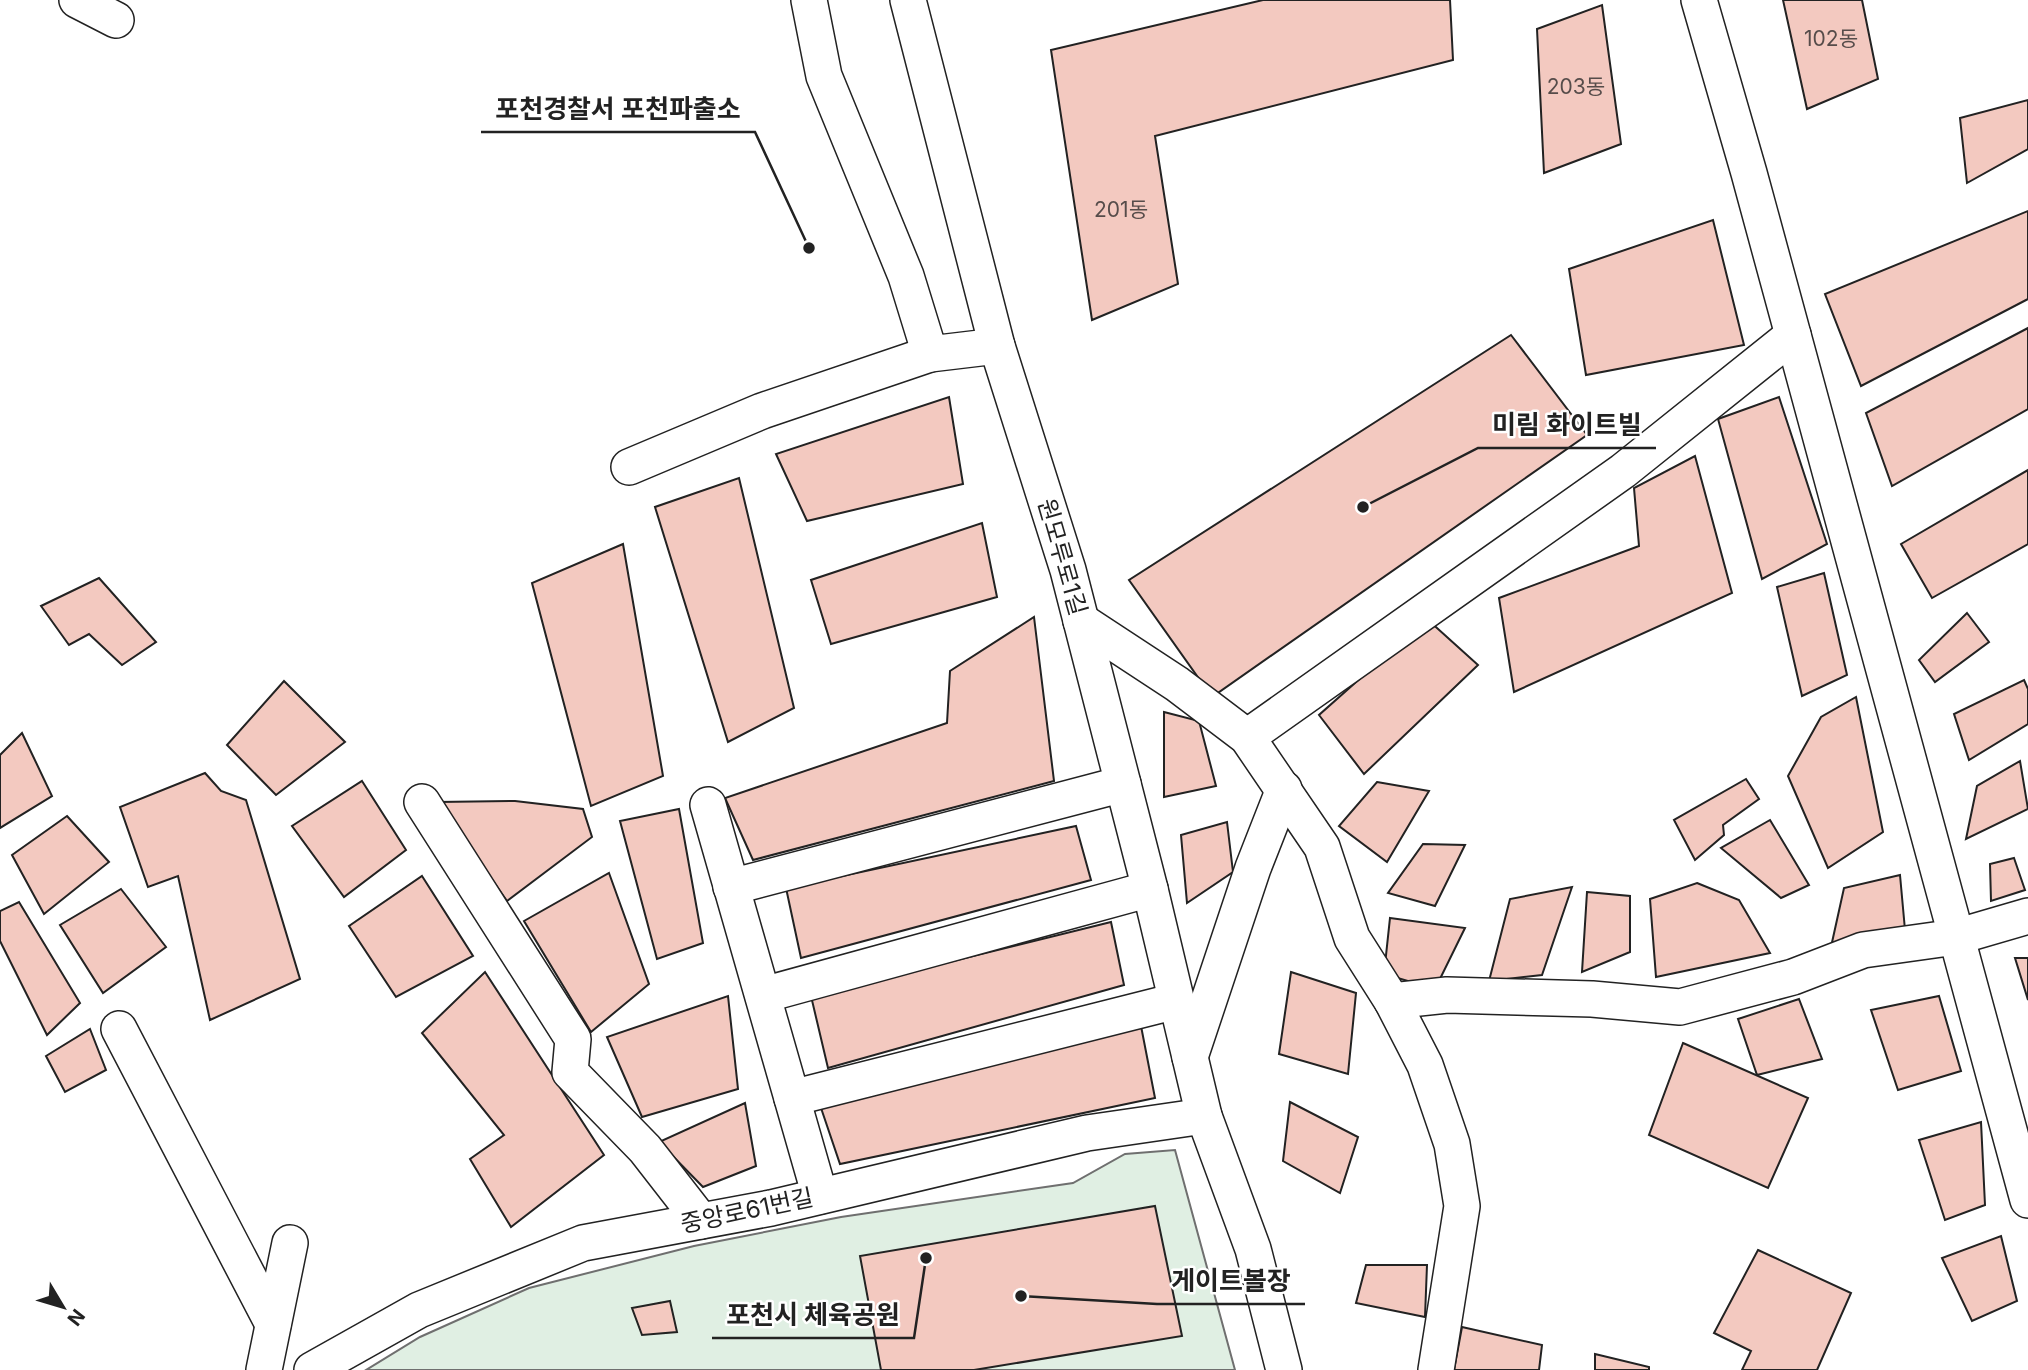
<svg xmlns="http://www.w3.org/2000/svg" width="2028" height="1370" font-family="Inter,'Noto Sans KR',sans-serif">
<style>
.green{fill:#e0efe3;stroke:#6f6f6f;stroke-width:2}
.building{fill:#f3c9c0;stroke:#222;stroke-width:2}
.lines{fill:none;stroke-linecap:round;stroke-linejoin:round}
.street-casing{stroke:#222;stroke-width:38}
.street{stroke:#fff;stroke-width:35}
.labels{text-anchor:middle;stroke-width:5;stroke-linejoin:round;paint-order:stroke}
.number-label{font-size:21px;fill:#564c4a}
.street-label{font-size:24px;fill:#222;stroke:#fff}
.leader{fill:none;stroke:#222;stroke-width:2.5}
.callout-dot{fill:#222;stroke:#fff;stroke-width:2.5}
.callout-label{font-size:26px;text-anchor:middle;font-weight:bold;fill:#222;stroke:#fff;stroke-width:5;stroke-linejoin:round;paint-order:stroke}
</style>
<rect width="100%" height="100%" fill="#fff"/>
<path class="green" d="M1175,1150L1235,1370H366L420,1337L529,1288L694,1246L841,1217L1073,1183L1125,1154Z"/>
<g class="building">
<path d="M1263,0H1450L1453,60L1155,136L1178,284L1092,320L1051,50Z"/>
<path d="M1783,0H1862L1878,79L1807,109Z"/>
<path d="M1602,5L1621,144L1544,173L1537,29Z"/>
<path d="M2028,100V149L1967,183L1960,118Z"/>
<path d="M2028,211V299L1861,386L1825,294Z"/>
<path d="M1713,220L1744,345L1586,375L1569,269Z"/>
<path d="M2028,328V409L1892,486L1866,413Z"/>
<path d="M1511,335L1587,435L1212,697L1129,580Z"/>
<path d="M949,397L963,484L807,521L776,454Z"/>
<path d="M1779,397L1827,544L1762,579L1718,419Z"/>
<path d="M1695,456L1732,593L1514,692L1499,598L1639,546L1634,488Z"/>
<path d="M2028,470V544L1932,598L1901,544Z"/>
<path d="M739,478L794,708L728,742L655,507Z"/>
<path d="M982,523L997,597L831,644L811,580Z"/>
<path d="M623,544L663,776L591,806L532,583Z"/>
<path d="M1824,573L1847,675L1802,696L1777,587Z"/>
<path d="M99,578L156,642L122,665L89,634L69,645L41,606Z"/>
<path d="M1967,613L1989,642L1935,682L1919,660Z"/>
<path d="M1034,617L1054,781L753,860L725,798L947,723L950,671Z"/>
<path d="M1427,619L1478,665L1364,774L1319,715Z"/>
<path d="M2024,680L2028,689V724L1969,760L1954,714Z"/>
<path d="M284,681L345,742L276,795L227,745Z"/>
<path d="M1856,697L1883,832L1828,868L1788,776L1821,717Z"/>
<path d="M1164,712L1199,721L1216,786L1164,797Z"/>
<path d="M22,733L52,796L0,828V755Z"/>
<path d="M2020,761L2028,809L1966,839L1977,786Z"/>
<path d="M205,773L221,791L246,800L300,979L210,1020L178,876L148,887L120,807Z"/>
<path d="M1746,779L1759,799L1723,825L1724,835L1695,860L1674,820Z"/>
<path d="M362,781L406,850L344,897L292,826Z"/>
<path d="M1377,782L1429,791L1387,862L1339,826Z"/>
<path d="M515,801L583,809L592,837L507,901L438,802Z"/>
<path d="M679,809L703,943L657,959L620,821Z"/>
<path d="M67,816L109,862L44,914L12,855Z"/>
<path d="M1770,820L1809,885L1781,898L1721,848Z"/>
<path d="M1227,822L1233,872L1187,903L1181,835Z"/>
<path d="M1076,826L1091,880L801,958L786,888Z"/>
<path d="M1423,844L1465,845L1435,906L1388,893Z"/>
<path d="M2014,858L2025,890L1991,901L1990,864Z"/>
<path d="M609,873L649,984L591,1032L524,921Z"/>
<path d="M1900,875L1905,930L1831,947L1844,888Z"/>
<path d="M422,876L473,956L396,997L349,926Z"/>
<path d="M1697,883L1739,900L1770,953L1656,977L1650,899Z"/>
<path d="M1572,887L1542,975L1489,981L1510,899Z"/>
<path d="M121,889L166,947L103,993L60,925Z"/>
<path d="M1587,892L1630,896V952L1582,972Z"/>
<path d="M19,902L80,1003L47,1035L0,941V911Z"/>
<path d="M1390,918L1465,928L1435,989L1384,974Z"/>
<path d="M1111,922L1124,985L828,1068L811,996Z"/>
<path d="M2015,958H2028V1000Z"/>
<path d="M485,972L604,1155L511,1227L470,1159L504,1135L422,1033Z"/>
<path d="M1291,972L1356,993L1348,1074L1279,1054Z"/>
<path d="M728,996L738,1089L642,1117L607,1037Z"/>
<path d="M1939,996L1961,1071L1898,1090L1871,1010Z"/>
<path d="M1799,999L1822,1059L1757,1075L1738,1019Z"/>
<path d="M1141,1026L1155,1098L840,1164L820,1105Z"/>
<path d="M90,1029L106,1070L65,1092L46,1056Z"/>
<path d="M1683,1043L1808,1098L1768,1188L1649,1135Z"/>
<path d="M1290,1102L1358,1137L1340,1193L1283,1161Z"/>
<path d="M745,1103L756,1166L703,1187L659,1142Z"/>
<path d="M1981,1122L1985,1205L1945,1220L1919,1140Z"/>
<path d="M1155,1206L1182,1336L974,1370H881L860,1256Z"/>
<path d="M2001,1236L2017,1301L1972,1321L1942,1258Z"/>
<path d="M1758,1250L1851,1293L1817,1370H1742L1751,1351L1714,1333Z"/>
<path d="M1366,1265H1427L1425,1317L1356,1303Z"/>
<path d="M670,1301L677,1332L642,1335L632,1308Z"/>
<path d="M1462,1327L1542,1345L1539,1370H1454Z"/>
<path d="M1595,1354L1649,1367V1370H1595Z"/>
</g>
<g class="lines">
<g class="street-casing">
<g id="street">
<path d="M77,0L116,20"/>
<path d="M809,0L824,76L906,276L930,354L997,346"/>
<path d="M908,0L997,346L1068,570L1150,889L1204,1116L1253,1249L1284,1370"/>
<path d="M1699,0L1749,173L2028,1200"/>
<path d="M629,467L762,411L930,354"/>
<path d="M1081,621L1177,684L1247,737L1322,847L1352,938L1392,1001L1425,1065L1452,1144L1462,1206L1436,1370"/>
<path d="M1247,737L1623,471L1793,335"/>
<path d="M422,802L573,1039L570,1072L645,1149L701,1221"/>
<path d="M708,805L820,1196"/>
<path d="M731,887L1123,784"/>
<path d="M763,995L1150,889"/>
<path d="M1392,1001L1447,995L1592,999L1680,1007L1793,977L1863,950L1956,937L2028,916"/>
<path d="M119,1029L273,1324"/>
<path d="M1190,1057L1253,868L1284,789"/>
<path d="M792,1098L1176,1001"/>
<path d="M264,1370L290,1243"/>
<path d="M312,1370L419,1310L583,1243L771,1208L1087,1133L1204,1116"/>
</g>
</g>
<use href="#street" class="street"/>
</g>
<g class="labels">
<g class="number-label">
<text x="1831" y="46">102동</text>
<text x="1576" y="94">203동</text>
<text x="1121" y="217">201동</text>
</g>
<g class="street-label">
<text transform="translate(1062 557) rotate(74)" y="8">원모루로1길</text>
<text transform="translate(747 1211) rotate(-12)" y="8">중앙로61번길</text>
</g>
</g>
<path class="leader" d="M809 248L755 132H481M1363 507L1478 448H1656M1021 1296L1157 1304H1305M926 1258L914 1338H712"/>
<g class="callout-dot">
<circle cx="809" cy="248" r="7"/>
<circle cx="1363" cy="507" r="7"/>
<circle cx="1021" cy="1296" r="7"/>
<circle cx="926" cy="1258" r="7"/>
</g>
<g class="callout-label">
<text x="618" y="118">포천경찰서 포천파출소</text>
<text x="1567" y="434">미림 화이트빌</text>
<text x="1231" y="1290">게이트볼장</text>
<text x="813" y="1324">포천시 체육공원</text>
</g>
<g transform="translate(63 1307) rotate(128)" stroke="#ffffff" stroke-width="5" paint-order="stroke">
<path d="M0-5L12 26L0 18L-12 26Z" fill="#222222"/>
<text y="-10" font-size="19" font-weight="bold" text-anchor="middle" fill="#222222">N</text>
</g>
</svg>
